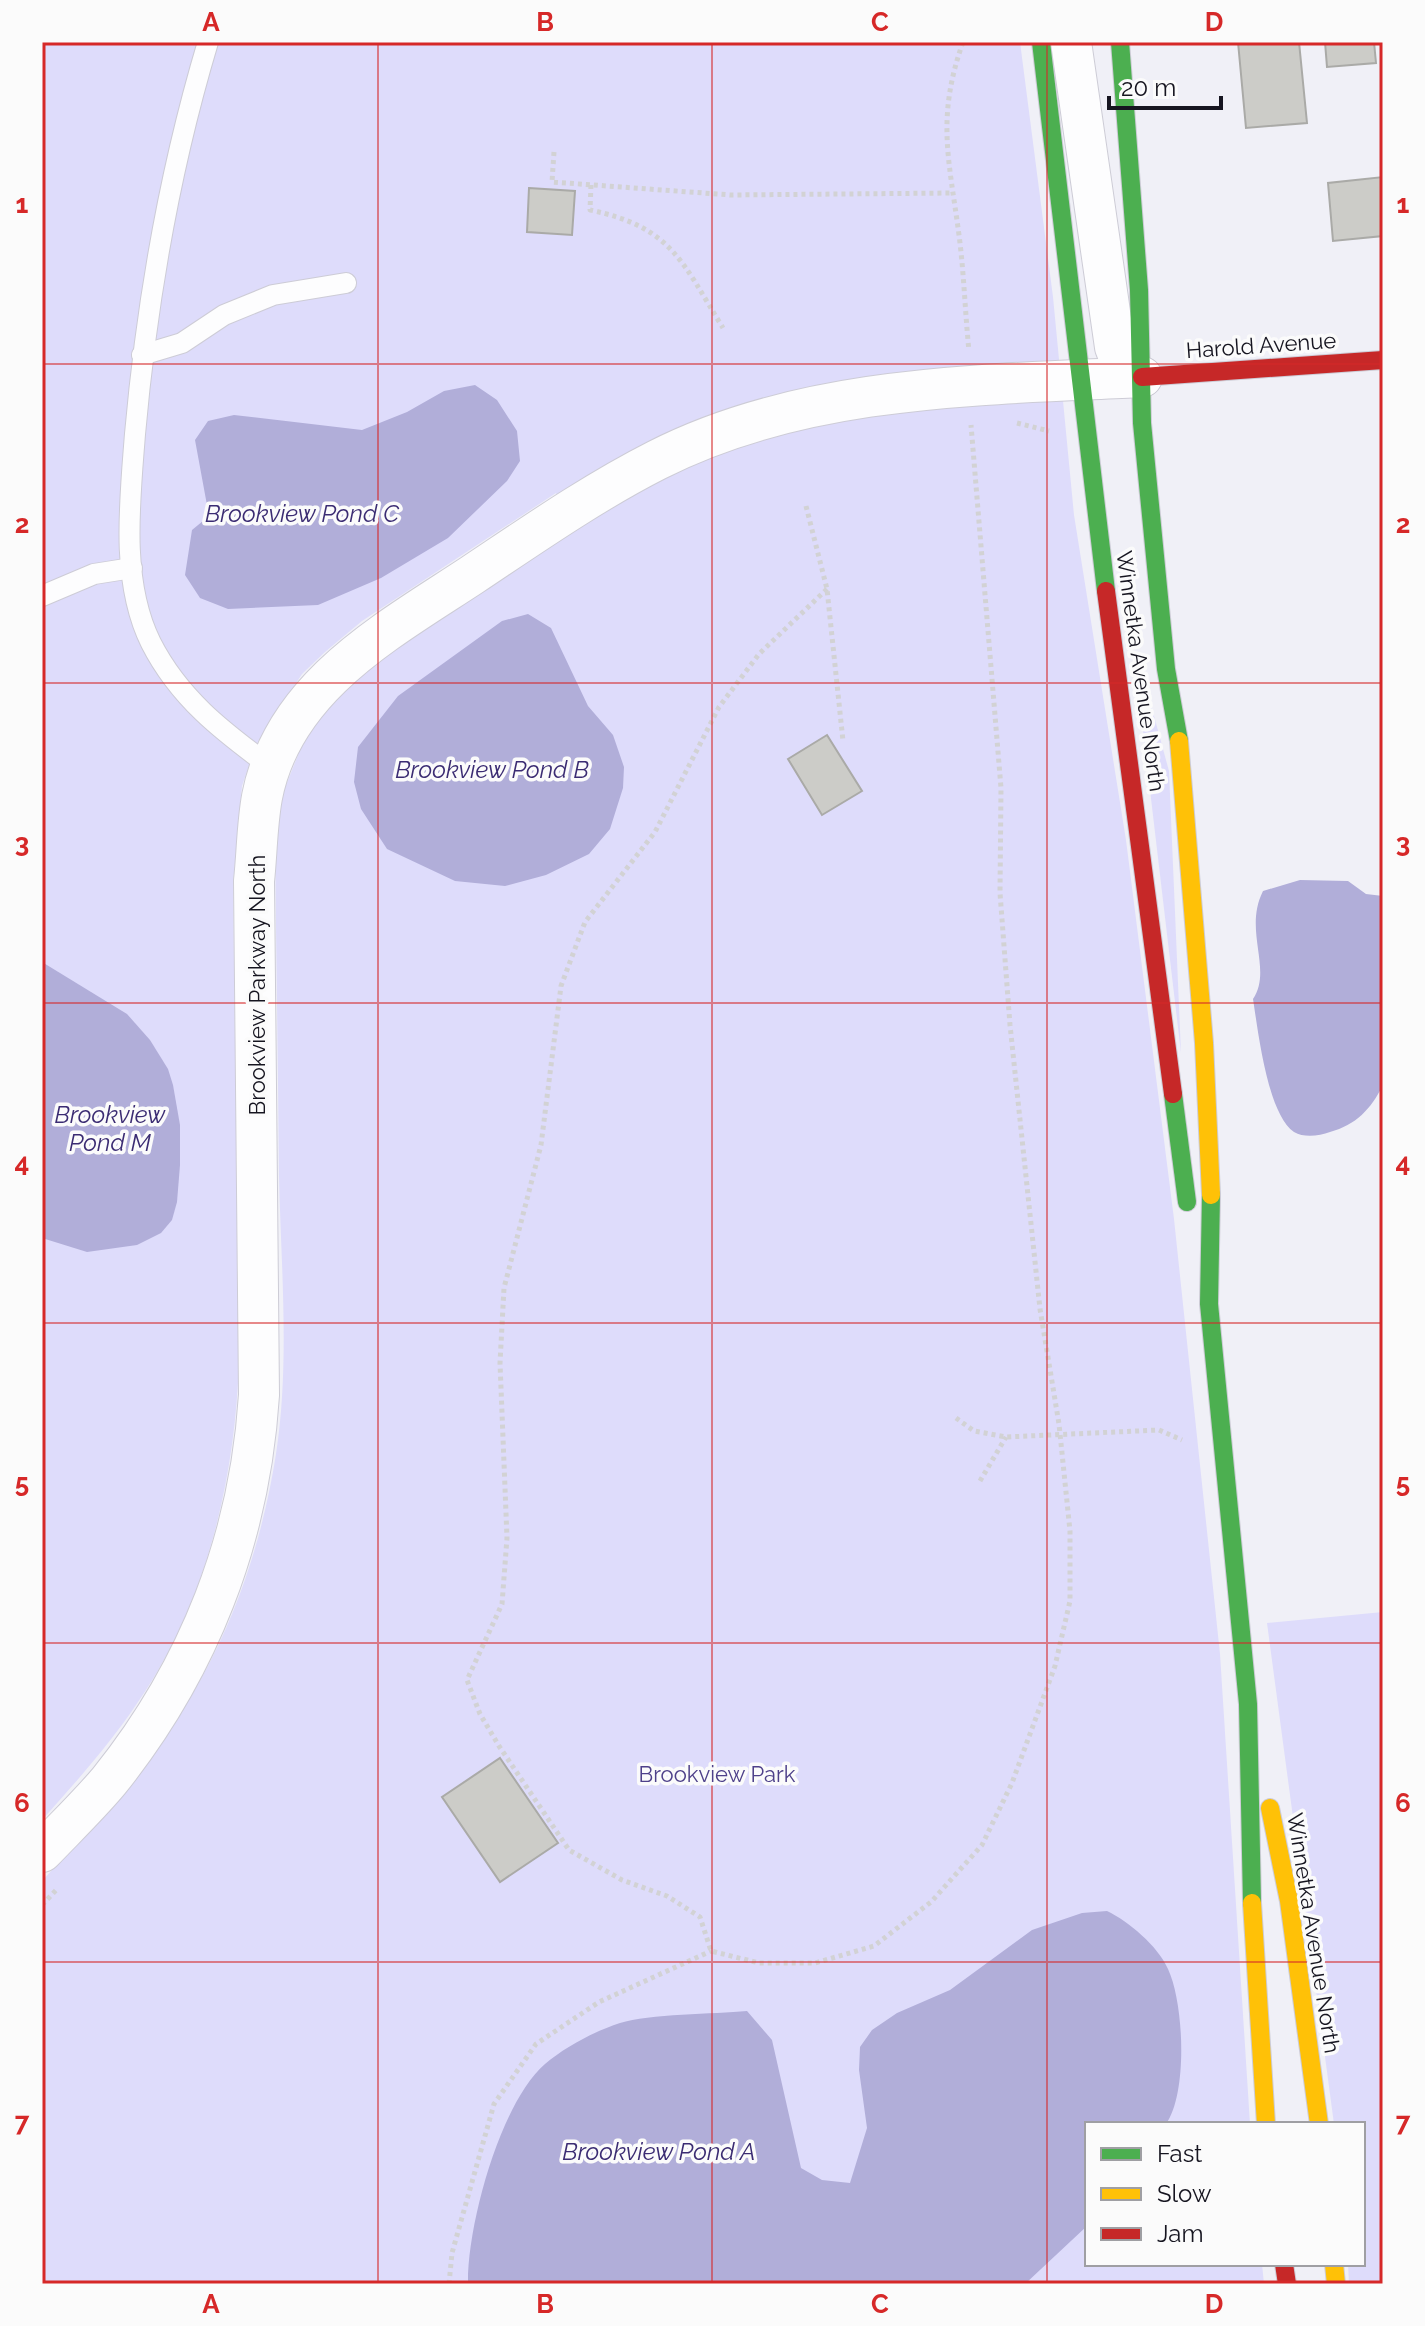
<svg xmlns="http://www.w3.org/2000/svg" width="1425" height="2326" font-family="Raleway,sans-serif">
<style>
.green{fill:#dedcfb}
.water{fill:#b1aed9}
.building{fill:#ccccc8;stroke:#aaaaa7;stroke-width:2}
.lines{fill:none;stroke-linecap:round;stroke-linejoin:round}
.lane-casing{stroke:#cdccd6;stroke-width:22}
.street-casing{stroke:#cdccd6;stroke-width:42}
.fast-casing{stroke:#cdccd6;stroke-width:20}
.slow-casing{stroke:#cdccd6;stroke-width:20}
.jam-casing{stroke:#cdccd6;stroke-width:20}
.path{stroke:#d2d2d4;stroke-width:5;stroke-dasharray:4 4;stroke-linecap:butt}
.lane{stroke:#fdfdfe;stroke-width:20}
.street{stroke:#fdfdfe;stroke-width:40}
.fast{stroke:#4caf50;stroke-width:18}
.slow{stroke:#ffc107;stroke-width:18}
.jam{stroke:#c62828;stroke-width:18}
.grid{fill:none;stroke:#d62828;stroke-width:2;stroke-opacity:0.55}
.labels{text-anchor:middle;stroke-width:7;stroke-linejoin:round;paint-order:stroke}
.street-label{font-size:22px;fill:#161520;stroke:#fbfbfb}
.park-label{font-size:22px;fill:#4e418a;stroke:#fbfbfb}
.water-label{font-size:24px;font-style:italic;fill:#3b2c73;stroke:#fbfbfb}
.neatline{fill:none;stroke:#d62828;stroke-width:3}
.grid-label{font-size:26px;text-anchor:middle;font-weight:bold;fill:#d62828}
</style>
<rect width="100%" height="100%" fill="#f0f0f7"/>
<g class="green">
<path d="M42,42H1020L1053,297L1074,515L1126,840L1174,1219L1220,1654L1250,2124H1087V2264H1262L1264,2284H42V1881C101,1817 160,1754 202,1677C240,1608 264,1531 276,1454C290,1364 281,1267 279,1176C278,1061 276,946 275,831L280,800L300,750L324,709L368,667L568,535L556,493L362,621L325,652L302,674L256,745L242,786L233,883L239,1362C235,1480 206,1604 138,1702C110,1744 76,1782 42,1820Z"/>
<path d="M1144,679L1169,771L1181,1053L1137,680Z"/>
<path d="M1383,1612V2284H1349L1348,2264H1363V2124H1334L1267,1623Z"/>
</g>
<g class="water">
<path d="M475,385L497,400L517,431L520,461L507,481L448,538L381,578L318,605L228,609L200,598L185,575L192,530L209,516L195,440L208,421L234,415L362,430L407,412L444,391Z"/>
<path d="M528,614L551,628L588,706L613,735L624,767L623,788L610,829L589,854L546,875L505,886L455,881L387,849L361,809L354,782L358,747L398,696L502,621Z"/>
<path d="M1300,880L1348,881L1366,894L1383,896V1085C1371,1109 1356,1125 1330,1132C1319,1136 1304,1138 1294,1132C1267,1113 1258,1030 1253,999C1273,969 1243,931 1263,891Z"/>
<path d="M42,962L127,1014L150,1040L168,1069L173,1085L180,1125V1165L177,1202L172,1220L161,1233L137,1245L87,1252L42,1238Z"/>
<path d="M1107,1911C1128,1921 1158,1946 1168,1969C1184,2003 1188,2093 1166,2124H1087V2226L1025,2284H468C467,2226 500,2103 545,2064C565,2047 595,2031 620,2023C649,2014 714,2014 747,2011L772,2040L801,2168L822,2180L850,2183L867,2128L859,2070L860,2047L872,2030L897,2013L950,1990L1032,1930L1082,1913Z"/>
</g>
<g class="building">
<path d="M1238,42H1299L1307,123L1246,128Z"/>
<path d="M1325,42H1374L1376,63L1327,67Z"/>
<path d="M1383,177V236L1333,241L1328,183Z"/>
<path d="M529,188L575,191L572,235L527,232Z"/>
<path d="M827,735L862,791L822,815L788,759Z"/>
<path d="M500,1758L558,1843L500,1882L442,1797Z"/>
</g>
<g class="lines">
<g class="lane-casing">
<g id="lane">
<path d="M208,42C169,172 147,299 135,434C130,500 120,581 151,643C179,698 222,731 271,767"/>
<path d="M142,355L182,343L224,315L273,295L346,283"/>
<path d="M42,596L94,574L132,568"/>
</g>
</g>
<g class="street-casing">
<g id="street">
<path d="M1071,42L1115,347L1123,368L1142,377"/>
<path d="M42,1852C64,1829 88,1806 109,1781C199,1669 250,1538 259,1395L254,881C257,853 257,824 262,797C283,687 387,631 472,575C532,535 592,493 657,460C804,385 981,385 1142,377"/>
</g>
</g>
<g class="fast-casing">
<g id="fast">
<path d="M1041,42L1106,591"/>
<path d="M1120,42L1139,290L1142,423L1166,669L1179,741"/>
<path d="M1173,1094L1187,1202"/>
<path d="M1211,1195L1209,1304L1248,1704L1252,1903"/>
</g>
</g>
<g class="slow-casing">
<g id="slow">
<path d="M1179,741L1204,1043L1211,1195"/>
<path d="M1270,1808L1289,1901L1319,2124"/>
<path d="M1252,1903L1266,2124"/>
<path d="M1334,2264L1336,2284"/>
</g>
</g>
<g class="jam-casing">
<g id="jam">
<path d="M1142,377L1383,360"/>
<path d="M1106,591L1173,1094"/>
<path d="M1284,2264L1287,2284"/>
</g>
</g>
<g class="path">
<path d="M963,42C936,118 949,159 959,235C964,273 965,312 969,351"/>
<path d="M554,152L552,182L731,195L952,193"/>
<path d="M591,185L590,210C672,227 682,262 723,328"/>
<path d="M1017,423L1049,431"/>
<path d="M806,506L827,589L843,741"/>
<path d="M827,589L759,654L719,707L655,832L585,922L561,986L541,1145L504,1288L500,1363L507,1538L502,1604L467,1680L480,1714L499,1746L569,1850L622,1880L667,1896L700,1917L711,1951L759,1963H815L874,1946L931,1902L982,1845L1012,1783L1055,1666L1070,1601V1531L1059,1424L1040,1309L1010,1025L1000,893L1001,788L971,425"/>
<path d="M956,1418L974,1431L1006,1437L1159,1430L1182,1440"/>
<path d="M980,1481L1006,1437"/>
<path d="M42,1905L58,1888"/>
<path d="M449,2284L452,2253L494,2104L536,2044L599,2002L711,1951"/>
</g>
<use href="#lane" class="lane"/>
<use href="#street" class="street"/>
<use href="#fast" class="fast"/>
<use href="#slow" class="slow"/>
<use href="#jam" class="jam"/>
</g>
<path class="grid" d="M378,42V2284M712,42V2284M1047,42V2284M42,364H1383M42,683H1383M42,1003H1383M42,1323H1383M42,1643H1383M42,1962H1383"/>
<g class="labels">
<g class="street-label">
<text transform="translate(1261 345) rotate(-4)" y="8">Harold Avenue</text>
<text transform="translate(1141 671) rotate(82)" y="8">Winnetka Avenue North</text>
<text transform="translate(257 985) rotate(-90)" y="8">Brookview Parkway North</text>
<text transform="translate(1314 1933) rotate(81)" y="8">Winnetka Avenue North</text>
</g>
<g class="park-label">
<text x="717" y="1782">Brookview Park</text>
</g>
<g class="water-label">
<text x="302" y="522">Brookview Pond C</text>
<text x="492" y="778">Brookview Pond B</text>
<text x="110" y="1123">Brookview<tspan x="110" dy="28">Pond M</tspan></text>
<text x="659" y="2160">Brookview Pond A</text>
</g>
</g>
<rect width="1425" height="2326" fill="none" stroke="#fbfbfb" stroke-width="88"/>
<rect x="1085" y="2122" width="280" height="144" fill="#fbfbfb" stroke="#9f9fa3" stroke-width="2"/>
<rect x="1101" y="2148" width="40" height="12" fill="#4caf50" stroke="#9f9fa3" stroke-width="2"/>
<text x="1157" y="2162" font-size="24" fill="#161520">Fast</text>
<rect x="1101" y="2188" width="40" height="12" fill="#ffc107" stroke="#9f9fa3" stroke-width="2"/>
<text x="1157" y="2202" font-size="24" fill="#161520">Slow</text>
<rect x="1101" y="2228" width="40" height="12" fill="#c62828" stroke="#9f9fa3" stroke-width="2"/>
<text x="1157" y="2242" font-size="24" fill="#161520">Jam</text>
<path d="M1109 96v12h112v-12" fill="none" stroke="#161520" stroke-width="4"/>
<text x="1121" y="96" font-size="24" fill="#161520" stroke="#fbfbfb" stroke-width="6" paint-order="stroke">20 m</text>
<rect x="44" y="44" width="1337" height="2238" class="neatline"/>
<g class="grid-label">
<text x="211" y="31">A</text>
<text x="545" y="31">B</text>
<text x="880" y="31">C</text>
<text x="1214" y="31">D</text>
<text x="22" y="213">1</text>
<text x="1403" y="213">1</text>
<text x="22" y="533">2</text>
<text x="1403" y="533">2</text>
<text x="22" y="852">3</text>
<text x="1403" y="852">3</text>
<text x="22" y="1172">4</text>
<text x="1403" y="1172">4</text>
<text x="22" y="1492">5</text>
<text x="1403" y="1492">5</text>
<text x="22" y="1812">6</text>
<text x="1403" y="1812">6</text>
<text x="22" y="2131">7</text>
<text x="1403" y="2131">7</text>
<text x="211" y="2313">A</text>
<text x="545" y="2313">B</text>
<text x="880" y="2313">C</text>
<text x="1214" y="2313">D</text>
</g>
</svg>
